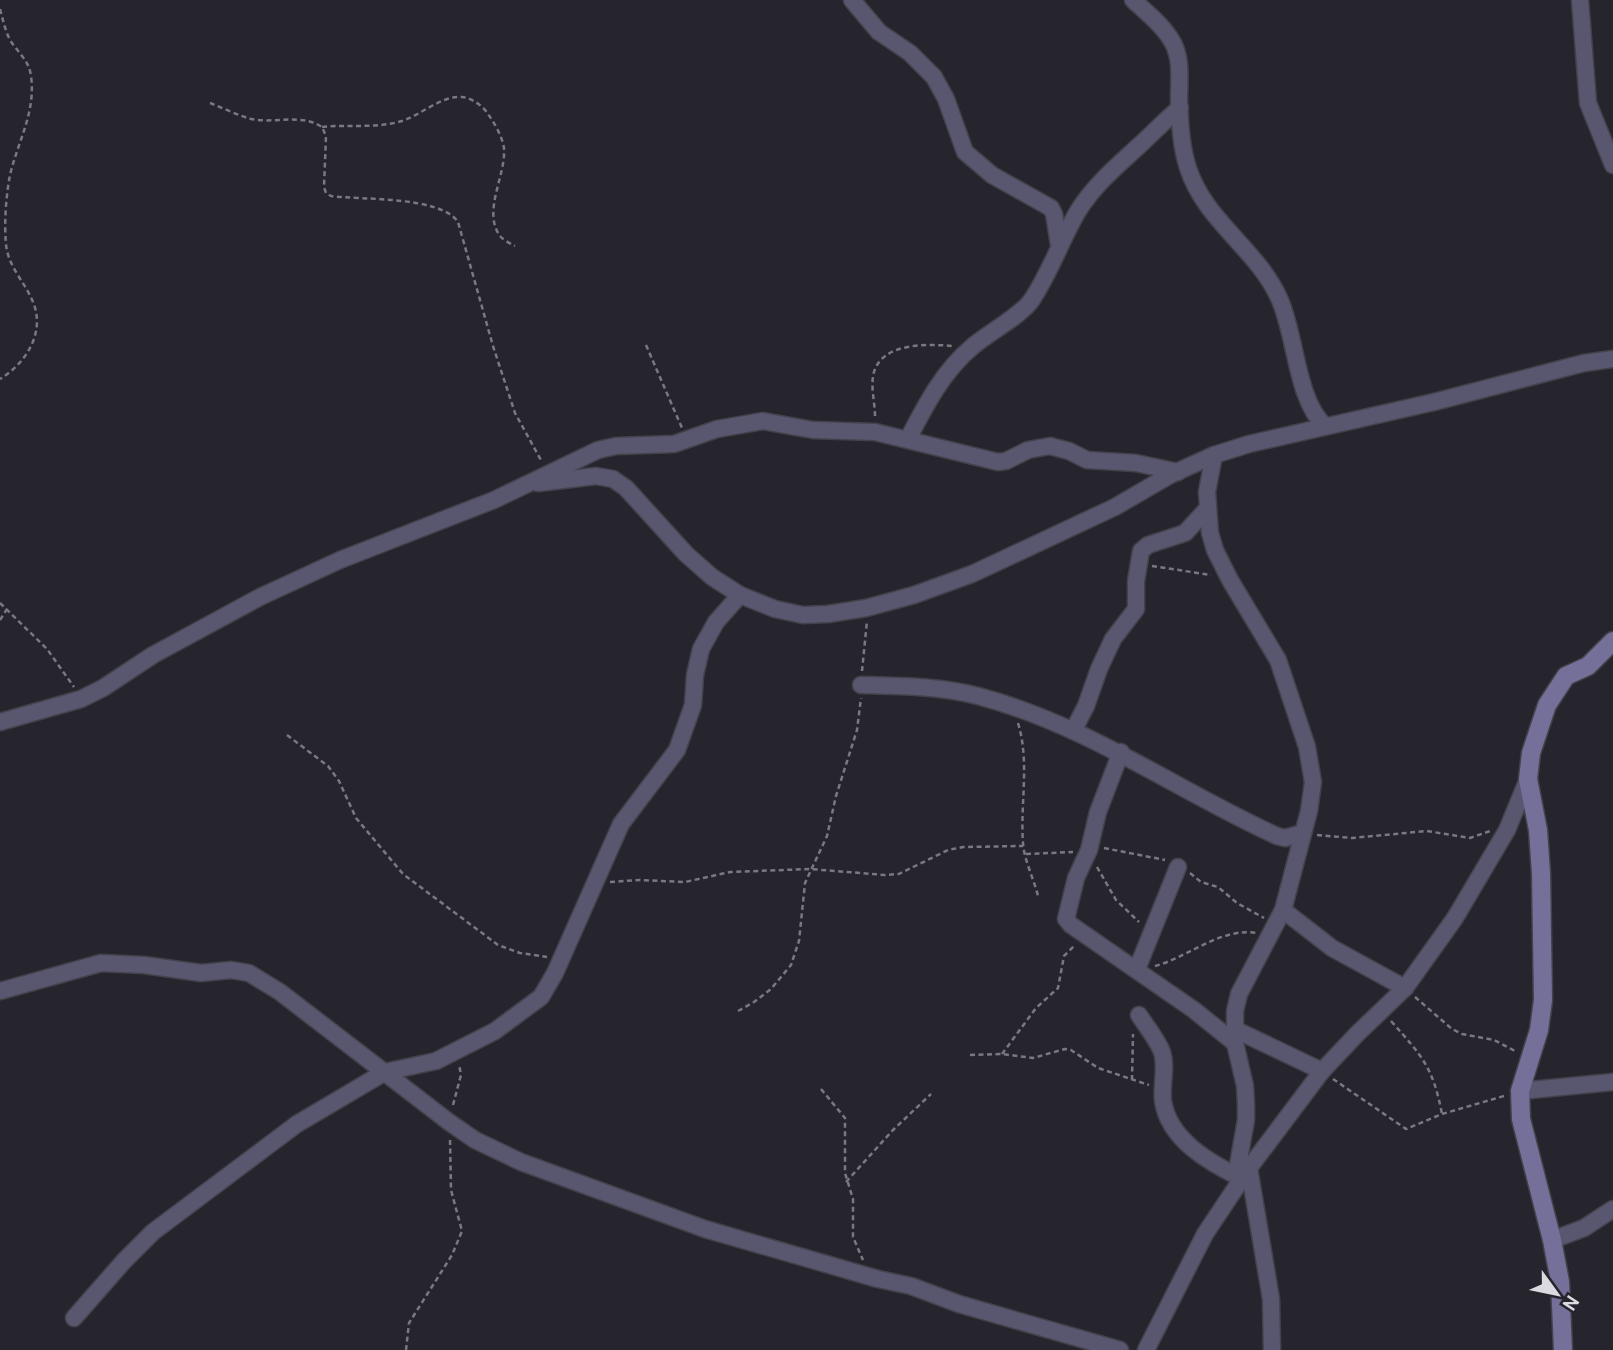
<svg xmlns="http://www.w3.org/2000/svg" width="1613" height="1350" font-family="Cabin,sans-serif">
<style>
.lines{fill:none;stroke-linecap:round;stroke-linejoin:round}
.street-casing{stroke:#43424a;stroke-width:19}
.secondary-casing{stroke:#43424a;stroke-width:21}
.path{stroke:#7a7981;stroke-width:2.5;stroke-dasharray:5 3.5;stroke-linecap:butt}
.street{stroke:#595670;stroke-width:16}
.secondary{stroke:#757099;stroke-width:18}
</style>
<rect width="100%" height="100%" fill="#26252e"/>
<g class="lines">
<g class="street-casing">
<g id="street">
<path d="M852,0L879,32L910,53L934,77L946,99L965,152L992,175L1051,208L1054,214L1059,245"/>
<path d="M1133,0C1147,13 1164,26 1173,43C1182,60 1179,81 1179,100C1180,123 1181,147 1188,168C1205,221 1257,249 1279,298C1296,334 1296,400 1325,426"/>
<path d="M1580,0L1588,103L1613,165"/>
<path d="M908,439C925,406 943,371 972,347C988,333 1019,317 1031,301C1050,273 1061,240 1078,211C1095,184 1118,165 1141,144C1154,132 1166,119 1180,108"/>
<path d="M1214,455L1207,492L1210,533L1215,550L1230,580L1278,660L1307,747L1313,782L1309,811L1283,910L1239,994L1235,1011V1043L1245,1086L1246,1105V1120L1236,1176"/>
<path d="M538,483L596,476L613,479L626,488L686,554L712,577L740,595L775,609L803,615L828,614L866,608L914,595L972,574L1115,507L1170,475L1214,455L1249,444L1434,402L1584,363L1613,359"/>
<path d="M861,685C900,686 940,686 978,696C1088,725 1176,790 1277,836L1285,838L1303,833"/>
<path d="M0,722L81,699L103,688L153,655L260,597L340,560L494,500L598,450L616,446L674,444L717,429L763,421L813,430L875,432L998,462L1006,461L1028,450L1050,446L1069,451L1087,460L1136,463L1178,472"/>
<path d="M1073,731L1086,706L1099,669L1113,639L1136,609V581L1141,551L1148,545L1185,533L1207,509"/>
<path d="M1121,752L1098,812L1089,850L1076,878L1066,919L1071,925L1194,1010L1235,1043"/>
<path d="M1283,910L1332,948L1405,988"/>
<path d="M1137,969L1178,867"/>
<path d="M0,991L101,963L144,965L201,973L231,970L249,973L280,992L449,1122L475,1140L521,1162L705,1229L878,1279L911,1286L959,1304L1120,1350"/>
<path d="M1139,1015C1146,1026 1157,1039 1162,1052C1167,1067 1161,1085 1163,1101C1169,1140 1210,1163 1241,1178"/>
<path d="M1234,1029L1322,1071"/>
<path d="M1520,1091L1613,1082"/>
<path d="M1249,1168L1271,1299L1272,1350"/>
<path d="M1552,1240L1584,1228L1613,1209"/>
<path d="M74,1318L124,1261L153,1232L297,1124L385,1072L436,1061L495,1031L541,997L555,973L621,824L677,750L693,705L695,675L701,649L716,622L740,595"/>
<path d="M1146,1350L1205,1234L1249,1168L1322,1071L1357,1034L1405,988L1455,918L1507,830L1528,779"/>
</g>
</g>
<g class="secondary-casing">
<path id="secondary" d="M1563,1350L1560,1282L1552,1240L1521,1119L1520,1091L1539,1030L1543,1000L1541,873L1538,830L1528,779L1531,753L1547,705L1566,676L1588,666L1613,641"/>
</g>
<g class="path">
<path d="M0,9C3,20 5,30 10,40C18,53 29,60 31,76C36,112 18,141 10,175C6,196 4,223 6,244C8,267 25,282 33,302C46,333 25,364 0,379"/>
<path d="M210,103C223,108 237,115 251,119C275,124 301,113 322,127L326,136L324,187L326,193L331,196C361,200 441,196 458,222L493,346L515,413L542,462"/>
<path d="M322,127C350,124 375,129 402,121C421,115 442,95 462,97C472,98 483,106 488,114C495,124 502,136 504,148C506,175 484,208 498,233C501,239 509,243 515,246"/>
<path d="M646,345L682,428"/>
<path d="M875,416C875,402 870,386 874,372C883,342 928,344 952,346"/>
<path d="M1152,566L1211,575"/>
<path d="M0,603L47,649L74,687"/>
<path d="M0,620L7,609"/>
<path d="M862,671L867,621"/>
<path d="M1018,723C1030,762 1020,804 1023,843C1024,860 1034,879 1038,896"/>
<path d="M287,735L328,766L339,781L356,818L403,874L498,945L520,953L547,957"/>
<path d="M1317,835L1352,838L1427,831L1470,838L1490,831"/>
<path d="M1104,848L1165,860"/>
<path d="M1026,854L1073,852"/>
<path d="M1097,867L1116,900L1139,922"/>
<path d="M1190,873L1201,882L1218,887L1237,903L1264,918"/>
<path d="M610,882L640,880L685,882L730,872L810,869L885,875L899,874L948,850L963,847L1023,846"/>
<path d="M1155,966C1187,958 1221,927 1256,933"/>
<path d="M1415,997L1452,1029L1462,1034L1494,1040L1517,1052"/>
<path d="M738,1011L754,1002L771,989L791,965L799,941L805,883L827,836L836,796L857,730L861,698"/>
<path d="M1391,1021C1422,1056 1433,1067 1442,1114"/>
<path d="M1002,1054L1036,1008L1058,988L1064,956L1075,945"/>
<path d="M970,1055L1002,1054L1033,1058L1065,1049L1071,1050L1098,1068L1149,1085"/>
<path d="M1333,1079L1406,1129L1442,1114L1504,1096"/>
<path d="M1132,1080L1133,1034"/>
<path d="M821,1089L845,1118V1173L853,1199V1237L863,1260"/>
<path d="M453,1105L461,1075L459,1064"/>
<path d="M846,1182L893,1130L931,1094"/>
<path d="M406,1350L409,1323L452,1255L462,1231L451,1190L450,1139"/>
</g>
<use href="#street" class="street"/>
<use href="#secondary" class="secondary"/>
</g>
<g transform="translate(1557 1294) rotate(123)" stroke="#26252e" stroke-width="5" paint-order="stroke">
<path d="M0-5L12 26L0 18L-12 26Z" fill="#dadae0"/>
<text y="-10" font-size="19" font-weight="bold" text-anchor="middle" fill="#dadae0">N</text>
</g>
</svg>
